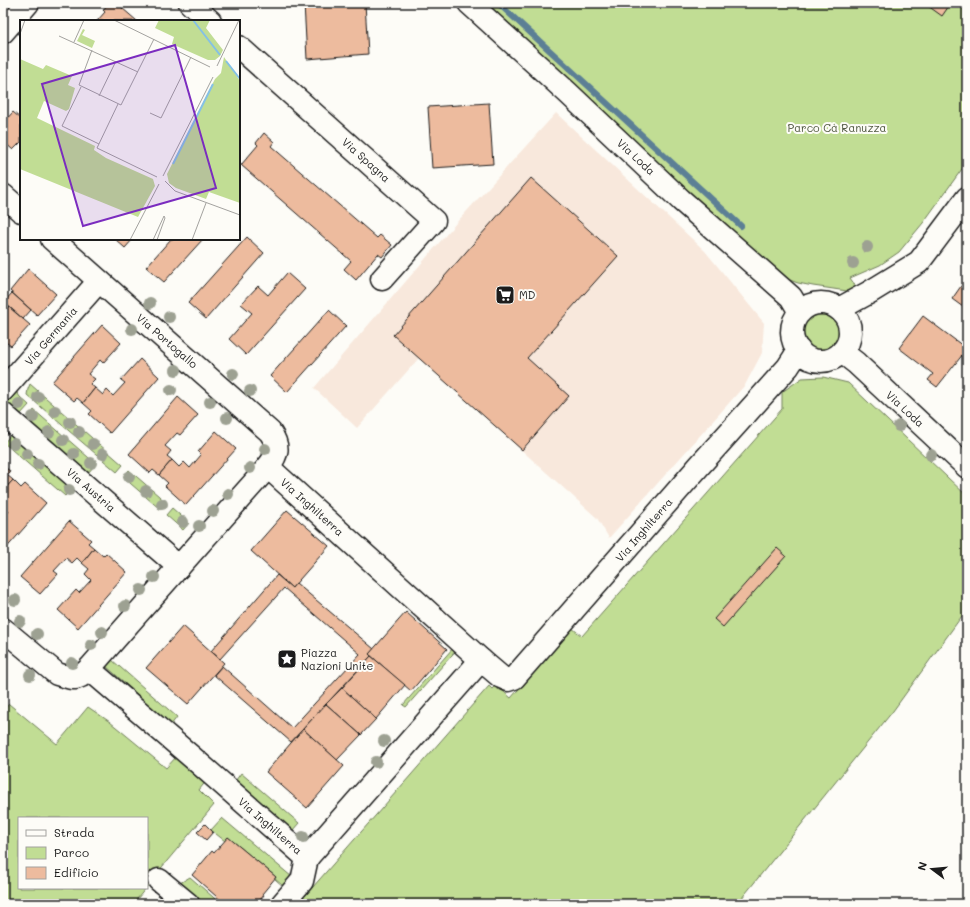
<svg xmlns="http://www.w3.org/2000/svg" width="970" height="907" font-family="Mali,sans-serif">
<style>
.built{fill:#f8e8dc}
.green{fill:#c1dd94;stroke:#6e7c58}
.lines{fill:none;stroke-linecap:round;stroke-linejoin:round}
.stream{stroke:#5b7f95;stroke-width:6}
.building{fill:#edbb9e;stroke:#1c1c1c}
.minor-casing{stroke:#1c1c1c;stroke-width:25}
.major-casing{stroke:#1c1c1c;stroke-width:25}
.minor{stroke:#fdfcf7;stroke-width:22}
.major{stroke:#fdfcf7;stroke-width:22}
.tree{fill:#9da192}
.labels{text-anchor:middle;stroke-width:4;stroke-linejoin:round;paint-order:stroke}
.park-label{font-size:11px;fill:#4e5640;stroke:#fdfcf7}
.street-label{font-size:11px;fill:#1c1c1c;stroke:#fdfcf7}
.poi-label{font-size:11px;fill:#1c1c1c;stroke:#fdfcf7;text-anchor:start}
.inset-river{fill:none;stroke:#85c1e5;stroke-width:2}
.inset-road{fill:none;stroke:#a3a29f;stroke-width:1}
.view{fill:#7b2cbf;fill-opacity:0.15;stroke:#7b2cbf;stroke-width:2}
.inset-edge{fill:none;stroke:#1c1c1c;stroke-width:2}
</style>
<rect width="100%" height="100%" fill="#fdfcf7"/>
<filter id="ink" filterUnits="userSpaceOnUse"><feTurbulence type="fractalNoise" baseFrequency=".025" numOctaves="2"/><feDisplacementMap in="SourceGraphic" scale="8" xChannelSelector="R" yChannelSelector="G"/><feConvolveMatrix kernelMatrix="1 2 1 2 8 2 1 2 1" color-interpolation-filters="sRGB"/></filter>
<g filter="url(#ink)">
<path class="built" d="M556,113L705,251L764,323L762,353L745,385L609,538L597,518L419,358L357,428L314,388L457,222Z"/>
<g class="green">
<path d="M482,3H967V162L923,223L899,252L880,265L850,278L857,288L847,291L813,286L798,283L784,278L732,236Z"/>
<circle cx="820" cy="333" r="20"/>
<path d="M823,377L848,383L967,496V609L893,711L737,904H298L489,686L492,689L496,685L511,698L572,628L582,636L782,409V392L802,378Z"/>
<path d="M30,384L123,465L117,472L27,395L28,389Z"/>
<path d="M16,391L20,397L29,405L20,415L9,405L8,401Z"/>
<path d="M34,410L96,464L87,474L26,420Z"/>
<path d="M12,433L73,487L65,496L4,443Z"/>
<path d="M129,470L167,503L161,510L123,477Z"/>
<path d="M172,508L189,523L183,530L166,515Z"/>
<path d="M459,647L406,707L403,705L453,648Z"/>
<path d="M112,660L177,717L171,725L106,666Z"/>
<path d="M9,704L57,744L88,707L110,722L166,768L178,755L207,780L199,790L214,805L162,867L147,887V818H19V888H146L133,904H3V711Z"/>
<path d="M241,773L299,823L292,831L236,780Z"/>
<path d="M222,818L292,877L284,887L275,879L276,877L228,837L225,841L211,830Z"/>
<path d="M190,877L221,904H205L180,883Z"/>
</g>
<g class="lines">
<path class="stream" d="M498,3L741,226"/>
</g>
<g class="building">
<path d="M109,3H122L124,5L122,8L137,21H97L105,12L103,10Z"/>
<path d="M304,3H365L368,54L307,59Z"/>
<path d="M924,3H951L942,16Z"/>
<path d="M489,103L493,164L432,168L428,107Z"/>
<path d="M13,112L21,119V142L13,150L3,141V123Z"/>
<path d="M264,133L274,142L271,146L377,238L380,235L392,245L382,257L378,254L356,280L344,269L351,261L241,165L258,145L256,143Z"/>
<path d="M531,178L618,256L527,358L569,396L522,450L393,335Z"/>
<path d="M247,237L264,253L206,319L188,303Z"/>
<path d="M115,239H133L125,248Z"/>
<path d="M171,239H203L164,282L146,267Z"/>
<path d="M28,269L56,294L37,315L10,291Z"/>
<path d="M287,273L305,289L246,355L229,339L252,313L241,304L258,286L268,295Z"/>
<path d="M966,279H967V310L952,299Z"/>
<path d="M12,293L31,310L23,319L4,302Z"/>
<path d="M3,302L30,325L11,346L3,340Z"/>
<path d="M329,310L346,326L287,392L270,376Z"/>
<path d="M923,316L967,349L937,387L928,380L933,374L899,348Z"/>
<path d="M102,325L121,343L103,363L100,360L88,374L95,379L90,384L95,388L83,403L77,398L74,401L52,382Z"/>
<path d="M140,359L159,377L110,433L89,414L92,411L83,403L95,388L103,395L107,390L113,396L125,383L121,380Z"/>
<path d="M178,397L198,415L180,435L177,433L165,446L171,451L167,456L172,460L159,475L153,470L150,473L129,454Z"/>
<path d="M216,431L236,449L186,505L165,486L168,483L159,475L172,460L179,467L184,462L190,468L201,455L198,452Z"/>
<path d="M3,466L10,471L7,475L13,480L3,491Z"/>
<path d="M13,480L21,488L25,484L46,503L3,552V519L9,511L3,506L8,501L3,497V491Z"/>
<path d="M287,510L329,546L292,588L251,551Z"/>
<path d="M69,521L91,540L88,543L94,548L82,563L77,558L72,563L66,558L54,571L58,574L40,594L20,577Z"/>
<path d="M94,548L103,556L106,553L127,572L78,628L58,610L76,590L79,593L91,580L85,574L89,569L82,563Z"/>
<path d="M777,548L786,556L723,627L714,619Z"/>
<path d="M277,575L292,588L296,583L374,649L369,654L371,656L303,729L291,742L214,675L222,666L292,728L360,654L284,588L220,659L211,651Z"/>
<path d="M406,612L447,649L411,691L369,654Z"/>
<path d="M183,626L224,663L188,704L146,668Z"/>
<path d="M371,656L405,685L376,719L342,688Z"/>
<path d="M342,688L376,719L361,735L326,704Z"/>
<path d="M326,704L361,735L337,760L303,729Z"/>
<path d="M303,729L344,766L307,808L266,772Z"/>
<path d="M205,824L213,832L206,840L197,832Z"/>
<path d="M228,837L276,877L262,894L264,895L257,904H225L192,875L212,851L214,853Z"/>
</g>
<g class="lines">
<g class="minor-casing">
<g id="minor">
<path d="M190,3L210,21"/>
<path d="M3,32L28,3"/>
<path d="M239,47L434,221L382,279"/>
<path d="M3,195L21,211"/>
<path d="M839,309L870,292L919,262L967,198"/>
<path d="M3,390L99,281"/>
<path d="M3,414L179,567"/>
<path d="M268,467L481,660L501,677L508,680L514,678L700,465L788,367L799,350"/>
<path d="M3,629L57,674L71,678H76L81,676L89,669C148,601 208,534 268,467C278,454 280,447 270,432L52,239"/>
<path d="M89,669L193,758L307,858"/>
<path d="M307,858L481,660"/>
<path d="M159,880L188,904"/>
<path d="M282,904L302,881L307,858"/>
</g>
</g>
<g class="major-casing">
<g id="major">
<path d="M469,3L568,93L681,200L791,297L800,312"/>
<circle cx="821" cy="332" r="29"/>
<path d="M842,352L856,363L967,467"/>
</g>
</g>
<use href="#minor" class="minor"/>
<use href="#major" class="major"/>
</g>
<g class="tree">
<circle cx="867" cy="247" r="6"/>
<circle cx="853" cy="263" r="6"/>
<circle cx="150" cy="303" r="6"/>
<circle cx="169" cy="317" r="6"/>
<circle cx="132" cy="329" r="6"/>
<circle cx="176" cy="370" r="6"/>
<circle cx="233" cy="374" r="6"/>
<circle cx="171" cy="390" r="6"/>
<circle cx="250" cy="391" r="6"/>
<circle cx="38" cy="397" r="6"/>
<circle cx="210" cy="402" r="6"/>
<circle cx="19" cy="404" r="6"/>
<circle cx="55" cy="411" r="6"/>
<circle cx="33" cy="417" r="6"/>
<circle cx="227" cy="418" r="6"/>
<circle cx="70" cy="422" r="6"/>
<circle cx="899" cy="426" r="6"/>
<circle cx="49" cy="432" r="6"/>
<circle cx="79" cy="432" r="6"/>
<circle cx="63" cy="440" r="6"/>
<circle cx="14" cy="444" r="6"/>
<circle cx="93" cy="444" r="6"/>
<circle cx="265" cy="449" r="6"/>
<circle cx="27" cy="454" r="6"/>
<circle cx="74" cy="454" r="6"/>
<circle cx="103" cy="454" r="6"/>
<circle cx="931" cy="455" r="6"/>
<circle cx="91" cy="463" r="6"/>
<circle cx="38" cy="464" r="6"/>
<circle cx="250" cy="468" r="6"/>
<circle cx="129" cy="477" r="6"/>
<circle cx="69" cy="490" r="6"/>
<circle cx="146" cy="491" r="6"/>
<circle cx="228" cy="494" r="6"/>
<circle cx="162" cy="504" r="6"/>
<circle cx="213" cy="511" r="6"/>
<circle cx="183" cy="522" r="6"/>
<circle cx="199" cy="526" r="6"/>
<circle cx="154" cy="577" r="6"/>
<circle cx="141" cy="590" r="6"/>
<circle cx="15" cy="600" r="6"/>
<circle cx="125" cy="606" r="6"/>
<circle cx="20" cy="621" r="6"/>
<circle cx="102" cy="632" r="6"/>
<circle cx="37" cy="634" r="6"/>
<circle cx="91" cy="645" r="6"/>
<circle cx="72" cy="663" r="6"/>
<circle cx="30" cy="675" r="6"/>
<circle cx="384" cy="741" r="6"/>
<circle cx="376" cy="762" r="6"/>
<circle cx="303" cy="837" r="6"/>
</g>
</g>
<defs>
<g id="supermarket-square" transform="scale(1)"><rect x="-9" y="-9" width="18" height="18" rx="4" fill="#1c1c1c" stroke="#fdfcf7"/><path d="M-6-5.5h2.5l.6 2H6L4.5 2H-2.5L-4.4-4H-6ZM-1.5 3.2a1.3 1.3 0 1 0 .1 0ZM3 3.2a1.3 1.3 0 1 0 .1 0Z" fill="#fff"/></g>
<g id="sight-square" transform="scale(1)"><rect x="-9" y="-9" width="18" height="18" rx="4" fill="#1c1c1c" stroke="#fdfcf7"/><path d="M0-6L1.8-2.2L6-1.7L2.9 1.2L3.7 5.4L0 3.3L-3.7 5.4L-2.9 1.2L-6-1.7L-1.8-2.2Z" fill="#fff"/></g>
</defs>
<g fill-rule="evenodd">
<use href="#supermarket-square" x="505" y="295"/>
<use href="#sight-square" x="287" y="659"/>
</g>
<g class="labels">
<g class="park-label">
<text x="837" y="132">Parco Cà Ranuzza</text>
</g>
<g class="street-label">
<text transform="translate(636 157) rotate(43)" y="4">Via Loda</text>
<text transform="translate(366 160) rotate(42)" y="4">Via Spagna</text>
<text transform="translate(51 336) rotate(-49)" y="4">Via Germania</text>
<text transform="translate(167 341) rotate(41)" y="4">Via Portogallo</text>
<text transform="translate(905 409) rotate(43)" y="4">Via Loda</text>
<text transform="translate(91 490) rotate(41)" y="4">Via Austria</text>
<text transform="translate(312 507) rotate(42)" y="4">Via Inghilterra</text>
<text transform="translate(644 530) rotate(-49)" y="4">Via Inghilterra</text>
<text transform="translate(270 826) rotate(41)" y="4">Via Inghilterra</text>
</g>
<g class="poi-label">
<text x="519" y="299">MD</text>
<text x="301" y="657">Piazza<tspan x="301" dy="13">Nazioni Unite</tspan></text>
</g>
</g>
<g transform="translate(20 20)">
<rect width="220" height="220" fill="#fdfcf7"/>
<path d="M139,0H190L186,8L203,30L200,36L195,40H188L152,24L154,17L135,8ZM63,9L65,10L62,15L75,21L72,28L57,21ZM204,37L220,61V183L189,172L186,179L156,168L149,163L147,154L195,59L201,53ZM0,39L23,49L26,45L52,56L48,65L55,68L49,89L46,91L24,81L17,98L75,126L74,130L86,138L133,159L135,166L118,197L0,149Z" fill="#c1dd94"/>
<path class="inset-river" d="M173,0L200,35M206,41L220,59M153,144L193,64"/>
<path class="inset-road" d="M94,0L190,47M0,14L5,0M39,16L118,52M54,22L64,0M72,30L59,65L101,85L134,19M197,46L219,0M61,67L42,106L79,124M79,76L96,41M98,84L77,128L137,157M130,93L141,98L171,37M143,156L193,57M145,161L155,171L220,195M110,220L139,164M133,220L144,196L145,198L137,220M172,220L186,183"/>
<path class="view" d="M155,25L196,168L63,206L22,64Z"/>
<rect width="220" height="220" class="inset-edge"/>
</g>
<rect width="970" height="907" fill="none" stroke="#fdfcf7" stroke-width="16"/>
<rect x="8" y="8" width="954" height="891" fill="none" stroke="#1c1c1c" stroke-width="1.5" filter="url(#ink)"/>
<rect x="18" y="817" width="130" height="72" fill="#fdfcf7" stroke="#a3a29f"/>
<rect x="26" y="830" width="20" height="6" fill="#fdfcf7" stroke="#a3a29f"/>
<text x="54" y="837" font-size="12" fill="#1c1c1c">Strada</text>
<rect x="26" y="847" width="20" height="12" fill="#c1dd94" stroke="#a3a29f"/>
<text x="54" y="857" font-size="12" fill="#1c1c1c">Parco</text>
<rect x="26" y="867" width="20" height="12" fill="#edbb9e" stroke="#a3a29f"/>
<text x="54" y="877" font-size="12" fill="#1c1c1c">Edificio</text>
<g transform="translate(932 869) rotate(286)" stroke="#fdfcf7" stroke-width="3" paint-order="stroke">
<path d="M0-3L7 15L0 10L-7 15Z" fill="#1c1c1c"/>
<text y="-6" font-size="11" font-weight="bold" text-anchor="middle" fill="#1c1c1c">N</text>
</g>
</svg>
